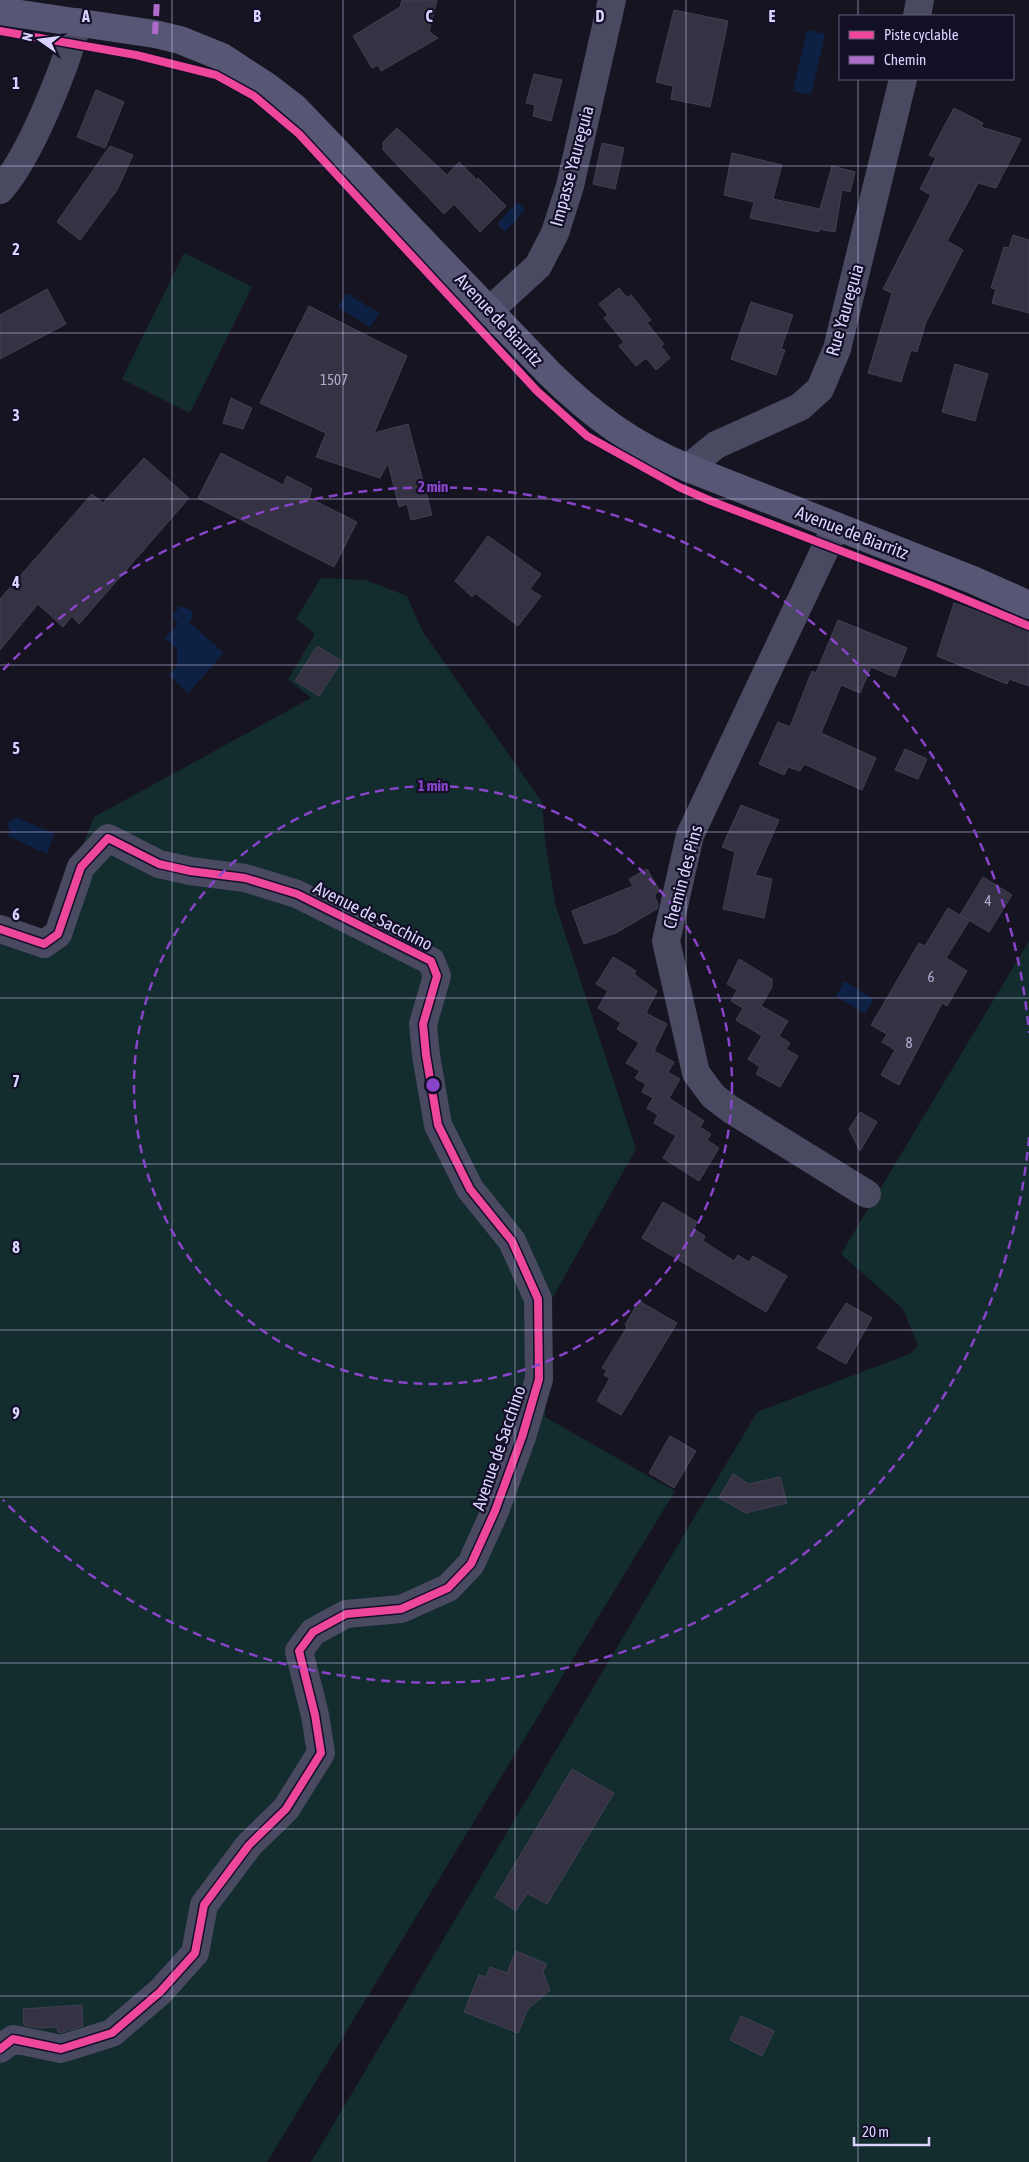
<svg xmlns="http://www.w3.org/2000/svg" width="1029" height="2162" font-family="'Asap Condensed',sans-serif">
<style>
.green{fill:#132c2d}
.water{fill:#0d2144}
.building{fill:#343243;stroke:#433f54}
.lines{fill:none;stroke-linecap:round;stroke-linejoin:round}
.minor{stroke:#4a4962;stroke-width:28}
.secondary{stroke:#575674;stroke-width:28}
.quiet{stroke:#b06ccc;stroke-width:6;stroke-dasharray:12 6;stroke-linecap:butt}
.cycleway-casing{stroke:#130f26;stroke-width:11}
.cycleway{stroke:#ed469a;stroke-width:8}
.grid{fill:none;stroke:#d9d4ff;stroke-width:1;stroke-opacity:0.55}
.ring{fill:none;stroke:#8945c9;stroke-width:2.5;stroke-dasharray:9 6}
.labels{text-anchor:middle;stroke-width:4.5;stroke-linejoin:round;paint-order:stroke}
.number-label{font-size:15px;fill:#b0acd0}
.street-label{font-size:18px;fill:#d9d4ff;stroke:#130f26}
.grid-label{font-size:16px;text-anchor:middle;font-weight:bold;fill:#d9d4ff;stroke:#130f26;stroke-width:4.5;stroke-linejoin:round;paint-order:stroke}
.centre{fill:#8945c9;stroke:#130f26;stroke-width:2.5}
.ring-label{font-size:15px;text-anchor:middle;font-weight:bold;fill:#8945c9;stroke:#130f26;stroke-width:4.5;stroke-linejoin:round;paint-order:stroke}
</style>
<rect width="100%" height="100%" fill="#161421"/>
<g class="green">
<path d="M184,253L252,287L190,413L122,379Z"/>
<path d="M321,578L366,580L407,596L423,632L542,802L545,840L555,903L636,1149L548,1306L545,1417L675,1491L267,2162H0V917L47,935L94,817L311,698L288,679L315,634L296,619Z"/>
<path d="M1029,941V2162H311L757,1412L909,1354L918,1346L903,1309L841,1254Z"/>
</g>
<g class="water">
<path d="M807,30L825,34L811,95L793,91Z"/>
<path d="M518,202L525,210L505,232L497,224Z"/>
<path d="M346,293L379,313L370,327L338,307Z"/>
<path d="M180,606L192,610L193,616L189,622L224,653L188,693L169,675L177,667V649L165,638L178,624L173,615Z"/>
<path d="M15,817L54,833L47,854L8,836L10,831L7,824L9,821H14Z"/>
<path d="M844,981L874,999L865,1014L836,996Z"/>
</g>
<g class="building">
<path d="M402,0H437L429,32L438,38L381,71L378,65L372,68L353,36L400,7Z"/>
<path d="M674,10L728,21L710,107L671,99L673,86L656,82Z"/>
<path d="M534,74L562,80L551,121L533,116L535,105L526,103Z"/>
<path d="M96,90L124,102L105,148L77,137Z"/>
<path d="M954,108L983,123L981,127L1021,139L996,188L978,183L947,241L963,250L926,322L917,352L911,350L901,382L868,373L892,293L883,289L931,195L920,189L936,158L929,155Z"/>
<path d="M397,128L447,175L459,162L477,180L478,178L506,206L480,232L454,204L444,214L383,150V142Z"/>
<path d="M602,143L624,148L615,189L593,184Z"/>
<path d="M110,146L133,155L117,190L80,240L57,222Z"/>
<path d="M732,153L782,165L773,199L820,209L832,166L855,172L850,192L842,190L835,232L819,229V232L750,218L754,202L724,195Z"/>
<path d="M1013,235L1029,240V313L992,303L996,289L991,288L1004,247L1009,248Z"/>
<path d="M619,288L627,298L631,295L651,320L647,323L664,344L661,346L670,358L656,370L646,358L636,366L619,346L624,342L604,318L608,315L599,304Z"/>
<path d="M47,289L66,324L0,359V315Z"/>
<path d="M751,302L793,315L781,349L785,350L776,375L731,359Z"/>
<path d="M309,306L407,356L374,433L408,424L432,515L411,520L407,504L399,507L388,463L380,478L316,457L326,433L260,403Z"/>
<path d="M955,364L988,374L975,421L942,412Z"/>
<path d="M231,398L252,408L243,429L223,423Z"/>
<path d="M221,453L283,485L287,476L312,489L309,498L357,522L334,567L198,498Z"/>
<path d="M144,458L189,498L79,624L72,616L63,627L38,604L0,650V599L92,494L103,503Z"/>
<path d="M488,536L541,574L530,589L541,596L518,626L475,593L472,597L455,581Z"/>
<path d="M954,603L1029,630V686L1009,679L1007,684L937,656Z"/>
<path d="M838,620L907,648L895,677L871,667L860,693L841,685L821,733L876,758L862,790L804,764L800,771L788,767L784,775L759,764L778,722L790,727L812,671L816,673Z"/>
<path d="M317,646L342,661L319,696L295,681Z"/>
<path d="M905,749L927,759L918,779L895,770Z"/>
<path d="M741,805L779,820L755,875L772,879L764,918L723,909L735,852L722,847Z"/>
<path d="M647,869L660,891L654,895L658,904L657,909L616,933L584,944L572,911L633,886L629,879Z"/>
<path d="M983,877L1012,895L989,932L960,915Z"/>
<path d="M948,908L969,921L946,958L967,971L947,1006L942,1003L899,1085L881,1075L895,1050L882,1042L887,1034L871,1025L919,943L925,946Z"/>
<path d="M613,957L636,971L634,974L657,991L646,1013L667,1024L654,1051L674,1062L668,1072L680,1079L669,1098L704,1121L700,1127L711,1134L707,1140L719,1148L699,1181L663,1158L676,1136L654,1123L658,1115L647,1108L653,1098L642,1092L646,1084L635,1078L640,1071L626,1063L639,1043L617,1029L621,1023L598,1008L608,991L596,984Z"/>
<path d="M739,959L772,979V987L761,1006L788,1021L779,1036L790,1043L786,1049L798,1056L780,1087L756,1074L760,1067L748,1059L762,1036L736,1020L743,1008L731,1001L737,990L727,984Z"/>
<path d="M860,1112L877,1122L860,1151L849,1129Z"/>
<path d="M663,1202L697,1222L694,1229L705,1236L703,1241L734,1261L738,1255L749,1262L753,1256L787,1276L766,1312L642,1238Z"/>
<path d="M639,1301L677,1323L621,1415L597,1401L610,1378L604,1375L607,1370L602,1368L627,1327L625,1325Z"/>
<path d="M846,1303L872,1318L846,1364L817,1348Z"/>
<path d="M670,1436L696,1451L674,1488L649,1473Z"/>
<path d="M733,1474L749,1484L780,1477L787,1503L746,1513L719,1498Z"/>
<path d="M572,1769L614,1793L547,1904L527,1893L516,1911L495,1897Z"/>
<path d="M516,1951L547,1964L543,1972L550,1990L528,2009L518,2033L464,2012L479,1975L486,1977L490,1967L507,1973Z"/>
<path d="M82,2005L83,2026L60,2033L58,2032L57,2027L39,2028L24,2025L23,2009Z"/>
<path d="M741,2016L774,2031L762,2056L730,2040Z"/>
</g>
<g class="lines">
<g class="minor">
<path d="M917,16L920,0"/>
<path d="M0,190C31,156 65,67 78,22"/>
<path d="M490,310L538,266L555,233L570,186L612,0"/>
<path d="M688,468L716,445L800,407L820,389L837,349L903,79"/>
<path d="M836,526L690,835L666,941L696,1073L713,1096L730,1109L867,1194"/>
<path d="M0,929L44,944L58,934L81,867L108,838L159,864L190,871L245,878L297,894L431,961L437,976L423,1024L426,1055L438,1125L470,1189L512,1241L538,1299L539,1379L522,1437L495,1511L471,1564L448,1588L401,1609L346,1614L313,1632L299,1651L315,1715L321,1753L286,1809L249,1845L204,1905L195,1953L160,1992L112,2033L61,2049L13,2039L0,2049"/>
</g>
<path class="secondary" d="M0,11L155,34L180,40L222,57L268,87L294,107L549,373C592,415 632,445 688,468L973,580L1029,605"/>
<path class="quiet" d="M155,34L157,0"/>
<g class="cycleway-casing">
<g id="cycleway">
<path d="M0,31L136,55L216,75L254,96L299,134L537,391L587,436L679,487L711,501L930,585L1029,626"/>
<path d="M0,929L44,944L58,934L81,867L108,838L159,864L190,871L245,878L297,894L431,961L437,976L423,1024L426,1055L438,1125L470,1189L512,1241L538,1299L539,1379L522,1437L495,1511L471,1564L448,1588L401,1609L346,1614L313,1632L299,1651L315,1715L321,1753L286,1809L249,1845L204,1905L195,1953L160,1992L112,2033L61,2049L13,2039L0,2049"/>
</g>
</g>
<use href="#cycleway" class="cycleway"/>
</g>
<path class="grid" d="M172,0V2162M343,0V2162M515,0V2162M686,0V2162M858,0V16M858,79V2162M0,166H1029M0,333H1029M0,499H1029M0,665H1029M0,832H1029M0,998H1029M0,1164H1029M0,1330H1029M0,1497H1029M0,1663H1029M0,1829H1029M0,1996H1029"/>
<g class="ring">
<circle cx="433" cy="1085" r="299"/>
<path d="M1029 1137A598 598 0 0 1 3 1500M3 670A598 598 0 0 1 1029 1033"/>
</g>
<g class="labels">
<g class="number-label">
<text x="334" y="385">1507</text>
<text x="988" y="906">4</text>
<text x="931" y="982">6</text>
<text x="909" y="1048">8</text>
</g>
<g class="street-label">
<text transform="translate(572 166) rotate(-75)" y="6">Impasse Yaureguia</text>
<text transform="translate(845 310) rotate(-74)" y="6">Rue Yaureguia</text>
<text transform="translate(499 320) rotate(47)" y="6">Avenue de Biarritz</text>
<text transform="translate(852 533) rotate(21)" y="6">Avenue de Biarritz</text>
<text transform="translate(683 877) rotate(-75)" y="6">Chemin des Pins</text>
<text transform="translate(373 916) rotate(27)" y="6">Avenue de Sacchino</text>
<text transform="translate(499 1448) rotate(-71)" y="6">Avenue de Sacchino</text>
</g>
</g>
<g class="grid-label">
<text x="86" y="22">A</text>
<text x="257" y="22">B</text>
<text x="429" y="22">C</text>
<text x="600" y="22">D</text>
<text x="772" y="22">E</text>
<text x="16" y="89">1</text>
<text x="16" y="255">2</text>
<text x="16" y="421">3</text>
<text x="16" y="588">4</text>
<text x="16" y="754">5</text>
<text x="16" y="920">6</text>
<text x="16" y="1087">7</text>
<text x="16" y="1253">8</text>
<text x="16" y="1419">9</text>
</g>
<circle cx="433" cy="1085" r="8" class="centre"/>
<g class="ring-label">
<text x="433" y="492">2 min</text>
<text x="433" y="791">1 min</text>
</g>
<rect x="839" y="15" width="175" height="65" fill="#130f26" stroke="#625e7d"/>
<rect x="849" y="31" width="25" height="8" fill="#ed469a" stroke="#625e7d"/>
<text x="884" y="40" font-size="15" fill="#d9d4ff">Piste cyclable</text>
<rect x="849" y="56" width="25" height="8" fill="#b06ccc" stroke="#625e7d"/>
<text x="884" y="65" font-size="15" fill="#d9d4ff">Chemin</text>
<g transform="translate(40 40) rotate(284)" stroke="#130f26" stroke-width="4" paint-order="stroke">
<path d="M0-4L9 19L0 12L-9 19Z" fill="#d9d4ff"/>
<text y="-8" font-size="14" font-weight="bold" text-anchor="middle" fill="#d9d4ff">N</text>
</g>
<path d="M854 2137v8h75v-8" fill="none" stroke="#d9d4ff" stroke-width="2.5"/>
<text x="862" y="2137" font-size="15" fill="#d9d4ff" stroke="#130f26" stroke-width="4" paint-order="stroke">20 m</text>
</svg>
